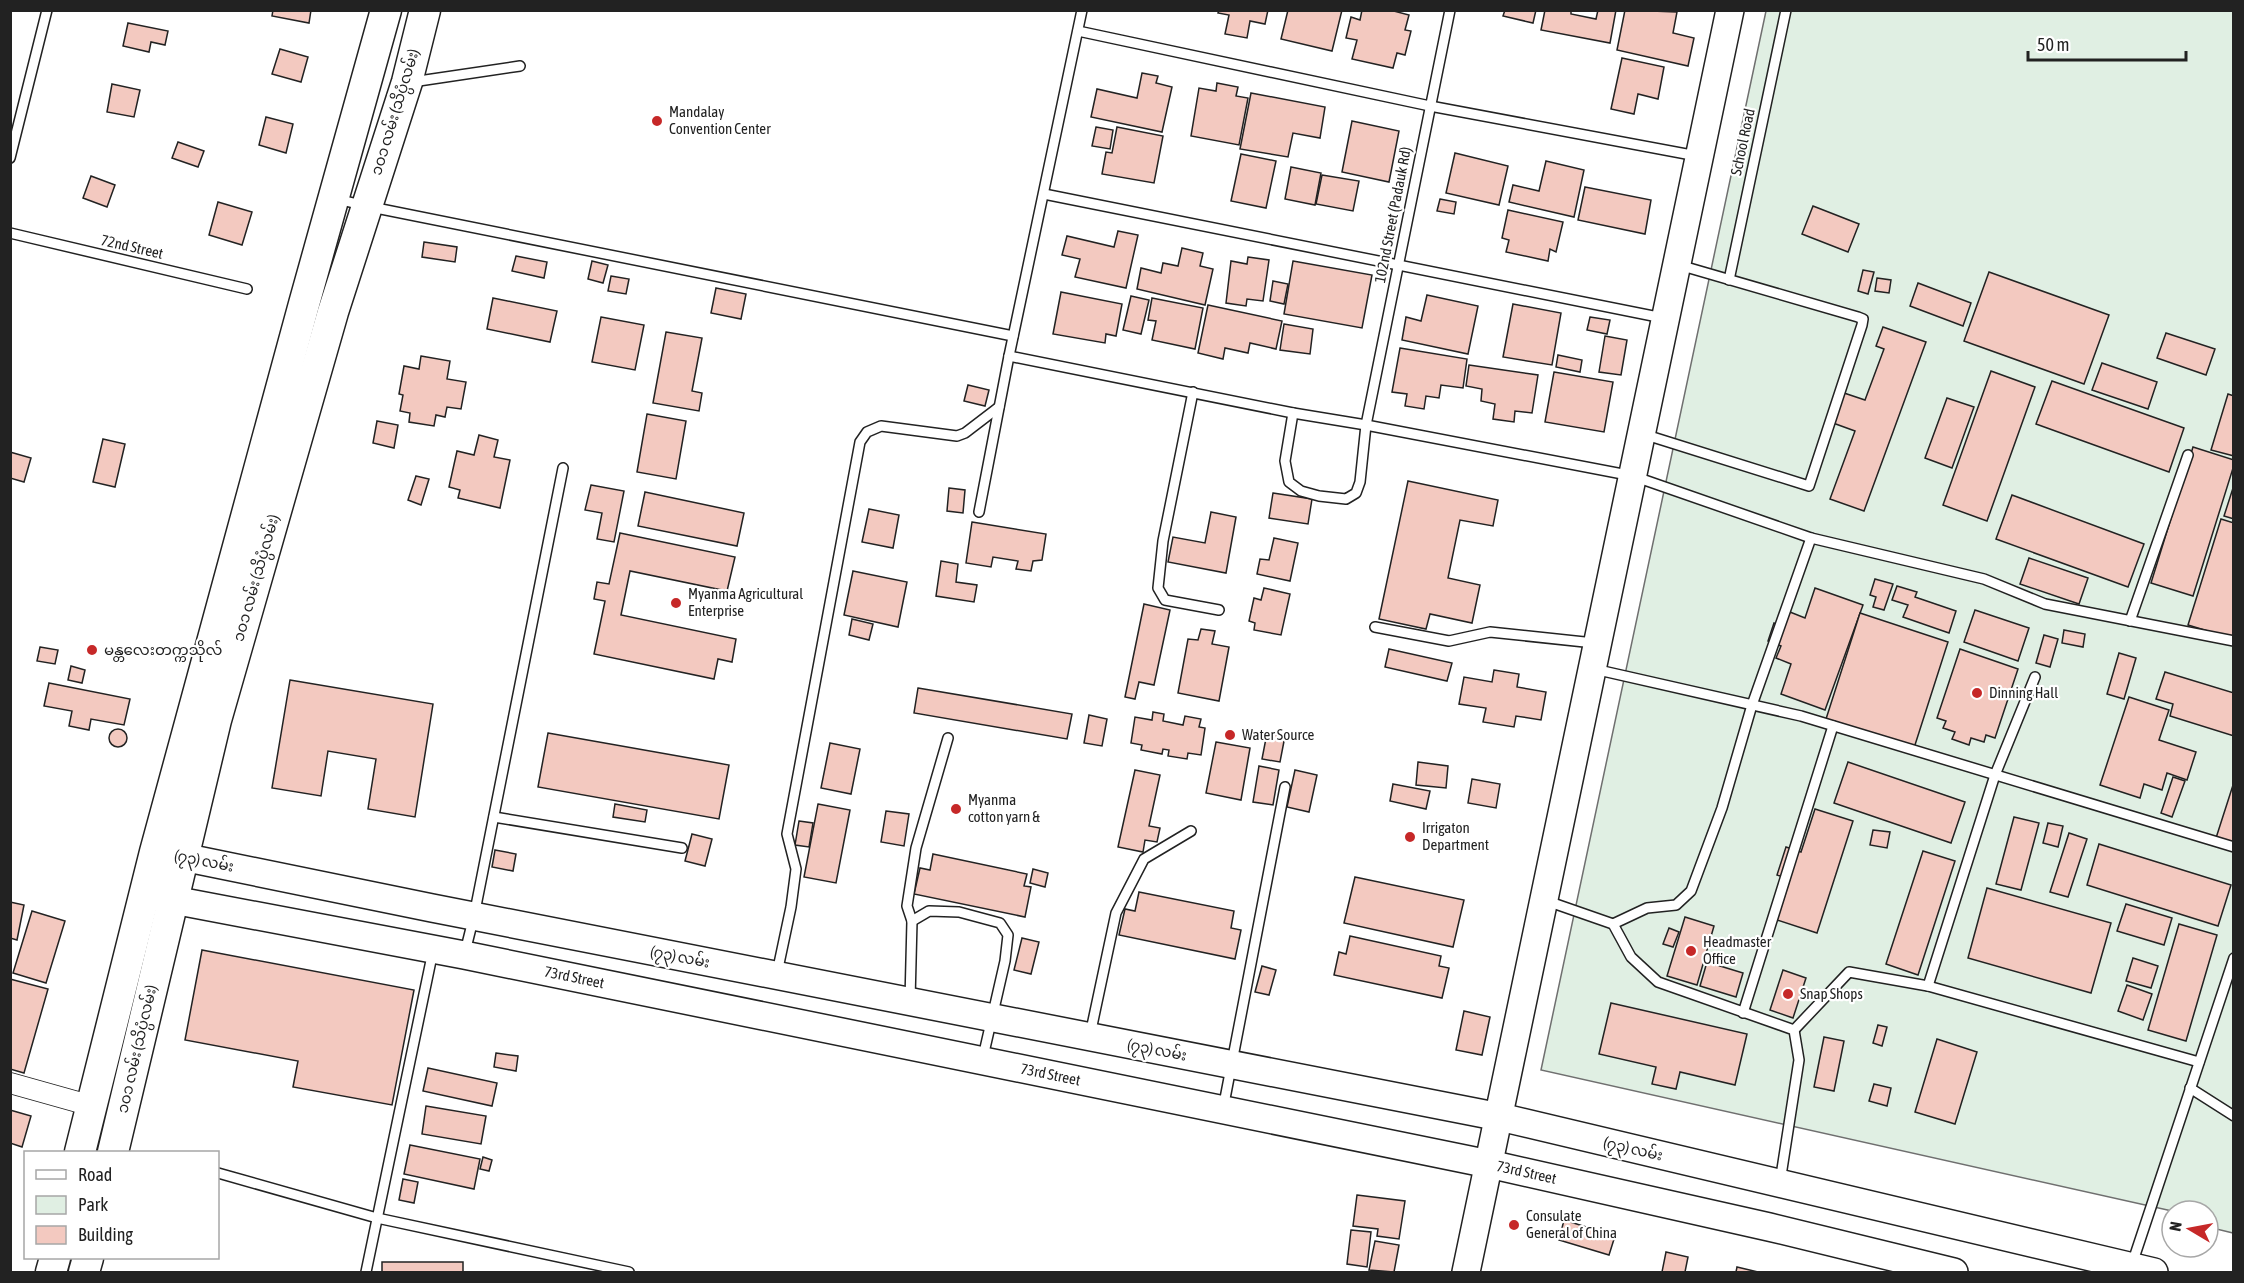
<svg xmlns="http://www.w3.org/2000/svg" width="2244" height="1283" font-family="'Asap Condensed','Noto Sans Myanmar',sans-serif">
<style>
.green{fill:#e0efe3;stroke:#6f6f6f;stroke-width:1.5}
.building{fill:#f3c9c0;stroke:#222;stroke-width:1.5}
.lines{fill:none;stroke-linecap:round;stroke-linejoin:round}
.lane-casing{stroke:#222;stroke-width:12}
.street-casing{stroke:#222;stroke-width:22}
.secondary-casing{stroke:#222;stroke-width:30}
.primary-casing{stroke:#222;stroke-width:33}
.lane{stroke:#fff;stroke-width:9}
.street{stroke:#fff;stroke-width:20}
.secondary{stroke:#fff;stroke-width:27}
.primary{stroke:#fff;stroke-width:30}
.poi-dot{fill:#c62828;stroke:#fff;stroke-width:2}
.labels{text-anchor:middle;stroke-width:4.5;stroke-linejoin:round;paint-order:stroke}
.street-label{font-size:15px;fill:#222;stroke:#fff}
.poi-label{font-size:15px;fill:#222;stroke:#fff;text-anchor:start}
</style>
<rect width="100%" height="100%" fill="#fff"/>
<path class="green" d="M1766,11H2233V1233L2208,1227V1211H2172L1541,1070Z"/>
<g class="building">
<path d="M273,10H311L309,23L272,16Z"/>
<path d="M1219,10H1268L1265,24L1250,21L1247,38L1225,34L1229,15L1218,13Z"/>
<path d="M1288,10H1342L1332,51L1281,39Z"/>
<path d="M1362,10H1390L1409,15L1405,30L1411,31L1405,55L1397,53L1393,68L1352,59L1357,40L1346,38L1351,17L1360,20Z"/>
<path d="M1505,10H1536L1533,23L1503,16Z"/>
<path d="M1545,10H1571V14L1596,19L1598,10H1616L1610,43L1541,30Z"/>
<path d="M1625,10L1677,12L1673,33L1694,38L1688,66L1617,50Z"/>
<path d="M128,23L168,31L165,45L151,42L149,52L123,46Z"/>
<path d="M280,49L308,57L301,82L272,74Z"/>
<path d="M1622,58L1664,67L1658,99L1638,94L1634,114L1611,109Z"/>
<path d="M1142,73L1158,76L1156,83L1172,87L1162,132L1091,117L1097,89L1137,98Z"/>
<path d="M1217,83L1238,87L1236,96L1248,98L1239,145L1191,136L1199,88L1216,91Z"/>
<path d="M112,84L140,90L134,117L107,112Z"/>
<path d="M1251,93L1325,107L1320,138L1293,133L1288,157L1240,149Z"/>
<path d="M266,117L293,124L286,153L259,145Z"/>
<path d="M1352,121L1399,131L1389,182L1342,172Z"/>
<path d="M1096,127L1113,130L1110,149L1092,146Z"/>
<path d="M1117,127L1163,136L1154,183L1102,174L1106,152L1112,153Z"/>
<path d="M178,142L204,151L198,167L172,158Z"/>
<path d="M1455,153L1508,166L1499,205L1446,193Z"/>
<path d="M1241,154L1276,161L1266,208L1231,201Z"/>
<path d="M1546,161L1584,170L1574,217L1509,202L1513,185L1539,191Z"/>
<path d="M1291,167L1321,173L1315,205L1285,199Z"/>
<path d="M1322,175L1359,181L1353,211L1316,204Z"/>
<path d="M91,176L115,185L107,207L83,198Z"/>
<path d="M1585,187L1651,200L1645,234L1578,220Z"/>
<path d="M1440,199L1456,202L1454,214L1437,211Z"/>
<path d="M218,202L252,212L242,245L209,235Z"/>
<path d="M1813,206L1859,224L1848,252L1802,234Z"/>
<path d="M1508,210L1563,222L1556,252L1550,249L1548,261L1506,252L1509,240L1502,238Z"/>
<path d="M1118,231L1138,235L1126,288L1075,277L1080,259L1062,255L1067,236L1114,247Z"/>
<path d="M424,242L457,247L455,262L422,257Z"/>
<path d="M1182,248L1203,253L1200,266L1213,269L1205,305L1137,289L1141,268L1161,273L1163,263L1178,266Z"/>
<path d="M516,256L547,262L544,278L512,271Z"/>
<path d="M1248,257L1269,260L1263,301L1247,299L1246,306L1226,303L1231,261L1247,264Z"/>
<path d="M592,261L608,265L603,283L588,279Z"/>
<path d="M1293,261L1372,275L1362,328L1284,314Z"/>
<path d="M1863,270L1874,272L1868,294L1858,291Z"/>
<path d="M1989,272L2109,315L2084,384L1964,341Z"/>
<path d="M611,276L629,279L626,294L608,291Z"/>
<path d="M1877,278L1891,280L1889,293L1875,291Z"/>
<path d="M1273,281L1288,284L1284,304L1270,301Z"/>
<path d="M1918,283L1971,303L1963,326L1910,306Z"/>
<path d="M716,288L746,294L741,319L711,313Z"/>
<path d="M1061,292L1122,304L1116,336L1106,334L1105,343L1053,334Z"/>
<path d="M1427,295L1478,306L1468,354L1402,340L1406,317L1421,321Z"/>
<path d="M1131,296L1149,300L1141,334L1123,330Z"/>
<path d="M493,298L557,311L550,342L487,329Z"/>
<path d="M1152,298L1203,308L1195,349L1152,340L1156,321L1148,320Z"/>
<path d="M1513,304L1561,313L1552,365L1503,357Z"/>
<path d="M1208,305L1282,321L1276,349L1250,343L1248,353L1225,348L1223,359L1198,353Z"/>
<path d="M601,317L644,325L635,370L592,362Z"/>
<path d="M1590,317L1610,320L1607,334L1587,330Z"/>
<path d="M1284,324L1313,329L1310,354L1280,350Z"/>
<path d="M1883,327L1926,342L1864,511L1830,499L1855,431L1833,423L1844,393L1865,400L1884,349L1876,346Z"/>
<path d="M666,332L702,338L692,391L702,393L699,411L653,403Z"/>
<path d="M2166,333L2215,349L2206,375L2157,358Z"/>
<path d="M1605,336L1627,340L1621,375L1599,372Z"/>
<path d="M1400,348L1467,359L1463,388L1441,385L1439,398L1426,396L1424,409L1405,406L1407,394L1392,392Z"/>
<path d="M1558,355L1582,360L1580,372L1556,367Z"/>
<path d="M421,356L450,361L447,379L466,382L461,409L447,407L445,417L436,415L434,426L409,422L410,413L400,411L403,395L399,394L404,366L419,369Z"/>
<path d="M2102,363L2157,382L2148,409L2092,390Z"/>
<path d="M1469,365L1538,375L1532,413L1515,411L1514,422L1493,419L1495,404L1481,401L1482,389L1466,386Z"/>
<path d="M1991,371L2035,387L1987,521L1943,505Z"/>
<path d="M1554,372L1613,382L1604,432L1545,422Z"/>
<path d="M2052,381L2184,428L2169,472L2036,424Z"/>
<path d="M968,385L989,390L985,406L964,401Z"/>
<path d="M2228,394L2234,396V456L2211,450Z"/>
<path d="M1947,398L1974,407L1952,468L1925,458Z"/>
<path d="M647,414L686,421L676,479L637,472Z"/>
<path d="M377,421L398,425L394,448L373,443Z"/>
<path d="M479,435L498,440L494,457L510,460L500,508L458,498L460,490L449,487L457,451L474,455Z"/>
<path d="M103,439L125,444L115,487L93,482Z"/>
<path d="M2193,447L2234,460V465L2193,596L2151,583Z"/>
<path d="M10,452L31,458L24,482L10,478Z"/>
<path d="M416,476L429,479L421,505L408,500Z"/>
<path d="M1408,481L1498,500L1493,526L1460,520L1448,578L1480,585L1472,623L1430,614L1426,629L1379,619Z"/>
<path d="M591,485L624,491L614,542L597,539L602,513L585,510Z"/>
<path d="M2234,485V519L2224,516Z"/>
<path d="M949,488L965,490L963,513L947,511Z"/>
<path d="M645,492L744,513L737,546L638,526Z"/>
<path d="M1273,493L1312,499L1308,524L1269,518Z"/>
<path d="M2012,495L2144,544L2128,587L1996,539Z"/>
<path d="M869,509L899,515L893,548L862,542Z"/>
<path d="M1211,512L1236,517L1226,573L1168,562L1173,537L1205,543Z"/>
<path d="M2221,519L2234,523V639L2188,625Z"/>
<path d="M972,522L1046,534L1042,560L1033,561L1031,571L1016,569L1018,561L993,557L991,567L966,563Z"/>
<path d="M620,533L735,557L727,591L630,571L621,615L736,639L732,662L718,659L714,679L594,654L605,601L594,599L597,582L609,584Z"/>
<path d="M1274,538L1298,543L1290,581L1257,574L1260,559L1269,560Z"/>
<path d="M2029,558L2088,578L2079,604L2020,584Z"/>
<path d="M941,561L958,564L956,582L977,585L974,602L936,596Z"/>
<path d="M853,571L907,582L898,627L844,615Z"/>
<path d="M1875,579L1893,584L1884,610L1873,607L1876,597L1870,595Z"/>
<path d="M1897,586L1917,592L1915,597L1956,611L1949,633L1903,617L1908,605L1892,600Z"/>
<path d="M1264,588L1290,594L1281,635L1254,630L1255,623L1249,621L1254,598L1261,600Z"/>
<path d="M1815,588L1863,605L1825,710L1781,694L1791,664L1776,658L1781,646L1768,641L1774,623L1784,627L1790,612L1805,618Z"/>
<path d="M1144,604L1170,610L1154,685L1139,682L1135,699L1125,697Z"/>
<path d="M1975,610L2029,628L2018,661L1964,642Z"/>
<path d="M1860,613L1948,642L1914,748L1826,719Z"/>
<path d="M852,619L873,624L869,640L849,635Z"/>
<path d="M1201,629L1215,631L1212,644L1229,647L1219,701L1178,693L1188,639L1198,640Z"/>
<path d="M2064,630L2085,634L2083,647L2062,643Z"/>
<path d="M2044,635L2058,639L2050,667L2036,663Z"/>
<path d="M40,647L58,650L55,664L37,661Z"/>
<path d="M1389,649L1452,663L1447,681L1385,667Z"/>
<path d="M1960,649L2018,669L1995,738L1986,735L1984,742L1971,738L1969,745L1952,739L1955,732L1943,728L1946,721L1937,718Z"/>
<path d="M2119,653L2136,658L2124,699L2107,694Z"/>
<path d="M71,666L85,670L82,683L68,680Z"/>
<path d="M1494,670L1519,674L1517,687L1546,692L1541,720L1516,716L1514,727L1483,722L1486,708L1459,704L1464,677L1492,682Z"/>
<path d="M2165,672L2234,693V736L2170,716L2173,704L2156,699Z"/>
<path d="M290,680L433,704L415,817L368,809L376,759L328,751L321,796L272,788Z"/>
<path d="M49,683L130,699L124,725L91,719L89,730L69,726L72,711L44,706Z"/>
<path d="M918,688L1072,714L1067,739L914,713Z"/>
<path d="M2129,697L2169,710L2159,740L2196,752L2187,780L2167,773L2162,790L2144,784L2140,798L2100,785Z"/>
<path d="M1153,712L1164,714L1163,721L1183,725L1185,716L1201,719L1199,727L1205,728L1201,755L1188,753L1187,759L1168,756L1169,750L1163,749L1162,754L1141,750L1142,745L1131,743L1135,717L1152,720Z"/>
<path d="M1089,715L1107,719L1102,746L1084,743Z"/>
<circle cx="118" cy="738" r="9"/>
<path d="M548,733L729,765L719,819L538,787Z"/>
<path d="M1267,733L1285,736L1280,762L1262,759Z"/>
<path d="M1216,742L1250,748L1241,800L1206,793Z"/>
<path d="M830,743L860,749L851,794L821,788Z"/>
<path d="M1418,762L1448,766L1446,788L1416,785Z"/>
<path d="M1848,762L1965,802L1951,843L1834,803Z"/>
<path d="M1259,766L1279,770L1273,805L1253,802Z"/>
<path d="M1135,770L1160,775L1149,826L1160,828L1157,842L1145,840L1143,852L1118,847Z"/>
<path d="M1295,770L1317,775L1309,812L1287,807Z"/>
<path d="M2173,777L2185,781L2172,817L2161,813Z"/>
<path d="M1472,779L1500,784L1496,808L1468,803Z"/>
<path d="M2234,782V843L2216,838Z"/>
<path d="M1393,784L1430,791L1426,809L1390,801Z"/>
<path d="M615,804L647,810L645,822L613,817Z"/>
<path d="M818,804L850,810L836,883L804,877Z"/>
<path d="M1815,809L1853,821L1817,933L1777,920L1790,879L1777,875L1786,847L1801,852Z"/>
<path d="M886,811L909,814L904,846L881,842Z"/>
<path d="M2014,817L2039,823L2021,890L1996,884Z"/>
<path d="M799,821L813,823L809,847L795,845Z"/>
<path d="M2048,823L2063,826L2058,847L2043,843Z"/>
<path d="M1873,830L1890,832L1887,848L1870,845Z"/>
<path d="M2069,833L2087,839L2068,897L2050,892Z"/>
<path d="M692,834L712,839L705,866L685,861Z"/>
<path d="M2099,844L2231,885L2218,926L2087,885Z"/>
<path d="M495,850L516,854L513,871L492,867Z"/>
<path d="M1923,851L1955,861L1918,975L1886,964Z"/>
<path d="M933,854L1027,874L1024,886L1031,887L1025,917L914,894L920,868L930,870Z"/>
<path d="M1033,869L1048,873L1045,887L1030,883Z"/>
<path d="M1355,877L1464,900L1453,947L1344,923Z"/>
<path d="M1987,888L2111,923L2091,993L1968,958Z"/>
<path d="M1139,892L1234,911L1231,928L1241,930L1235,959L1119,935L1125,909L1135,911Z"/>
<path d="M10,902L24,905L17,940L10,938Z"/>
<path d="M2126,904L2172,918L2164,945L2117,931Z"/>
<path d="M32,911L65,921L46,983L13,973Z"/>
<path d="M1685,917L1714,926L1697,985L1667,976Z"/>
<path d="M2179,924L2217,935L2186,1041L2148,1030Z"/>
<path d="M1669,928L1679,932L1673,947L1663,944Z"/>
<path d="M1350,936L1441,956L1439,966L1449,968L1442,998L1334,975L1339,952L1346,954Z"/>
<path d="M1022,938L1039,942L1031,974L1014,970Z"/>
<path d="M202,950L414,990L392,1105L293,1087L298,1061L185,1040Z"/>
<path d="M2133,958L2158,966L2151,988L2126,981Z"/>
<path d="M1707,962L1743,973L1736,997L1700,986Z"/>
<path d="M1262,966L1276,970L1269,995L1255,992Z"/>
<path d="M1783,970L1806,978L1793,1018L1770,1010Z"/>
<path d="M10,979L48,989L24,1073L10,1069Z"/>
<path d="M2127,985L2152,994L2143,1020L2118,1011Z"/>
<path d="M1611,1003L1747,1034L1735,1085L1680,1072L1676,1089L1652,1084L1656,1067L1599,1054Z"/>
<path d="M1464,1011L1490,1017L1482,1055L1456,1050Z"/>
<path d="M1878,1025L1887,1027L1882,1046L1873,1043Z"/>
<path d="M1824,1037L1844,1041L1834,1091L1814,1087Z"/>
<path d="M1937,1039L1977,1052L1955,1124L1915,1112Z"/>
<path d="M496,1053L518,1056L516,1071L494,1067Z"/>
<path d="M428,1068L497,1083L492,1106L423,1091Z"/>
<path d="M1874,1084L1891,1088L1887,1106L1869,1101Z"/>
<path d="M426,1106L486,1116L481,1144L422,1134Z"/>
<path d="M10,1110L31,1116L22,1147L10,1143Z"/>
<path d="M410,1145L480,1159L474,1189L404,1174Z"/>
<path d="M483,1157L492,1160L489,1171L480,1169Z"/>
<path d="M403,1179L418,1182L414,1203L399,1200Z"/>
<path d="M1357,1195L1405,1201L1399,1239L1377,1236L1378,1229L1353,1226Z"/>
<path d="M1564,1220L1615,1236L1609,1255L1559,1240Z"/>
<path d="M1351,1230L1371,1232L1367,1267L1347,1264Z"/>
<path d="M1375,1241L1399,1245L1394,1272L1369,1270Z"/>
<path d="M1666,1252L1688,1257L1685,1272H1662Z"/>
<rect x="382" y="1262" width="81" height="10"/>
<path d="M1737,1267L1758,1272H1736Z"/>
</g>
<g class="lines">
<g class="lane-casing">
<g id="lane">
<path d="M1078,31L1430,106L1697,156"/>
<path d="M412,82L520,66"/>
<path d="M10,158L47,10"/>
<path d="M1044,194L1663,318"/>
<path d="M337,199L366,206L1013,336"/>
<path d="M10,233L247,289"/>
<path d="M1729,280L1786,10"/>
<path d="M1009,356L1293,413L1366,425L1633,476L1811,538L1984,579L2045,604L2234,641"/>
<path d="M1193,392L1163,541L1158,588L1165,600L1219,610"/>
<path d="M1293,413L1285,461L1289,482L1301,491L1319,496L1346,499L1356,493L1360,482L1366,425L1450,10"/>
<path d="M1643,434L1809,486L1862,325L1863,319L1858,317L1679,265"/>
<path d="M979,512L1009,356L1082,10"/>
<path d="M2130,621L2188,455"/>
<path d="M1375,627L1449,641L1490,632L1594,643"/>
<path d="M1594,669L1801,716L2234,847"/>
<path d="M494,817L682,848"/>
<path d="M1547,901L1613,924L1631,957L1658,982L1794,1030L1799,1060L1780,1182"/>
<path d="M912,921L929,911L959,912L1000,923L1008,935L1005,961L983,1057"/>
<path d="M1613,924L1647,908L1676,905L1691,891L1722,808L1752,705L1811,538"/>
<path d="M465,952L474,916L563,468"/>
<path d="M777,973L791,907L796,869L787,834L860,442L867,432L881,426L957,436L965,433L999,407"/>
<path d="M1928,986L1995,775L2035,677"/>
<path d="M910,1000L912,921L907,906L916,848L948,738"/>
<path d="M1743,1013L1833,726"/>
<path d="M1794,1030L1849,972L1928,986L2199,1062"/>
<path d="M1090,1035L1116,913L1144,859L1191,831"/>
<path d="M2190,1088L2234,1116"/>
<path d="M1223,1109L1285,787"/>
<path d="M218,1173L377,1218L629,1272"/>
<path d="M2132,1264L2234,958"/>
<path d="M366,1272L433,951"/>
</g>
</g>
<g class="street-casing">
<path id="street" d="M10,1083L92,1106"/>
</g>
<g class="secondary-casing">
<g id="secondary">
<path d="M163,853L432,908L1500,1117L2154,1272"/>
<path id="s1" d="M152,896L464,955L1489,1164L1769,1227L1954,1272"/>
<path d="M1466,1272L1730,10"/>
</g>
</g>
<g class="primary-casing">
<g id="primary">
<path d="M80,1152L155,852L304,304L386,10"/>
<path d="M113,1152L216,720L333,312L407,82L425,10"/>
<path d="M51,1272L55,1258"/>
<path d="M84,1272L88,1258"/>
</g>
</g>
<use href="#lane" class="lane"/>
<use href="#street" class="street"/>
<use href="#secondary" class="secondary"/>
<use href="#primary" class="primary"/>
</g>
<g class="poi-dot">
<circle cx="657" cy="121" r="6"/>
<circle cx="676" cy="603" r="6"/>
<circle cx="92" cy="650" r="6"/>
<circle cx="1977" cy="693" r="6"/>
<circle cx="1230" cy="735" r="6"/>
<circle cx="956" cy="809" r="6"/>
<circle cx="1410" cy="837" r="6"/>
<circle cx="1691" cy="951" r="6"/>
<circle cx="1788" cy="994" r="6"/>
<circle cx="1514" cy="1225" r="6"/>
</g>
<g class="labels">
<g class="street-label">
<text transform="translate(395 112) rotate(-73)" y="5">၁၀၁ လမ်း (သိပ္ပံလမ်း)</text>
<text transform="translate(1743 142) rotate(-78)" y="5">School Road</text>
<text transform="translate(1393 215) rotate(-79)" y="5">102nd Street (Padauk Rd)</text>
<text transform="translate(132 247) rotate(13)" y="5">72nd Street</text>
<text transform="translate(256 578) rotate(-74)" y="5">၁၀၁ လမ်း (သိပ္ပံလမ်း)</text>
<text transform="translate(204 861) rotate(11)" y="5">(၇၃) လမ်း</text>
<text transform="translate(680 957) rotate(11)" y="5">(၇၃) လမ်း</text>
<text dy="5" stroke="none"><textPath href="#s1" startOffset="430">73rd Street</textPath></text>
<text transform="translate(137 1049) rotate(-77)" y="5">၁၀၁ လမ်း (သိပ္ပံလမ်း)</text>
<text transform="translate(1157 1050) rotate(11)" y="5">(၇၃) လမ်း</text>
<text dy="5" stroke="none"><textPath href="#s1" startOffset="916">73rd Street</textPath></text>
<text transform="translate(1633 1149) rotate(13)" y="5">(၇၃) လမ်း</text>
<text dy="5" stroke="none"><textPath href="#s1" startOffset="1402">73rd Street</textPath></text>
</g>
<g class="poi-label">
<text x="669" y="117">Mandalay<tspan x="669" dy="17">Convention Center</tspan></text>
<text x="688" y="599">Myanma Agricultural<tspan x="688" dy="17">Enterprise</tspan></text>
<text x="104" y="655">မန္တလေးတက္ကသိုလ်</text>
<text x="1989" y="698">Dinning Hall</text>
<text x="1242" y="740">Water Source</text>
<text x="968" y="805">Myanma<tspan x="968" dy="17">cotton yarn &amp;</tspan></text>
<text x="1422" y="833">Irrigaton<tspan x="1422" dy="17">Department</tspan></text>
<text x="1703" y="947">Headmaster<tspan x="1703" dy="17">Office</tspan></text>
<text x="1800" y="999">Snap Shops</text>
<text x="1526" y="1221">Consulate<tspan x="1526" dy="17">General of China</tspan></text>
</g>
</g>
<rect width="2244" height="1283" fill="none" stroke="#222222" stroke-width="24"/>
<rect x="24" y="1151" width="195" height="108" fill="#ffffff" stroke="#a7a7a7" stroke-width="1.5"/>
<rect x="36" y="1170" width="30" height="9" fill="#ffffff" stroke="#a7a7a7" stroke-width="1.5"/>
<text x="78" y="1181" font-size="18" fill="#222222">Road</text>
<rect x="36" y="1196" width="30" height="18" fill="#e0efe3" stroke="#a7a7a7" stroke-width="1.5"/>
<text x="78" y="1211" font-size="18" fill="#222222">Park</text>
<rect x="36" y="1226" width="30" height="18" fill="#f3c9c0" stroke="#a7a7a7" stroke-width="1.5"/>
<text x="78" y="1241" font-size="18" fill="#222222">Building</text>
<g transform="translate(2190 1229) rotate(280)"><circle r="28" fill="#ffffff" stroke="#a7a7a7" stroke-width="1.5"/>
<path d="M0-4.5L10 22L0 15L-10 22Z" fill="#c62828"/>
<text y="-9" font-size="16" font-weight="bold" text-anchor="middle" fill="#222222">N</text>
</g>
<path d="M2028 51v9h158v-9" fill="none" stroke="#222222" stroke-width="3"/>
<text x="2037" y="51" font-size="18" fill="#222222" stroke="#ffffff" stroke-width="4.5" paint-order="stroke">50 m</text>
</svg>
